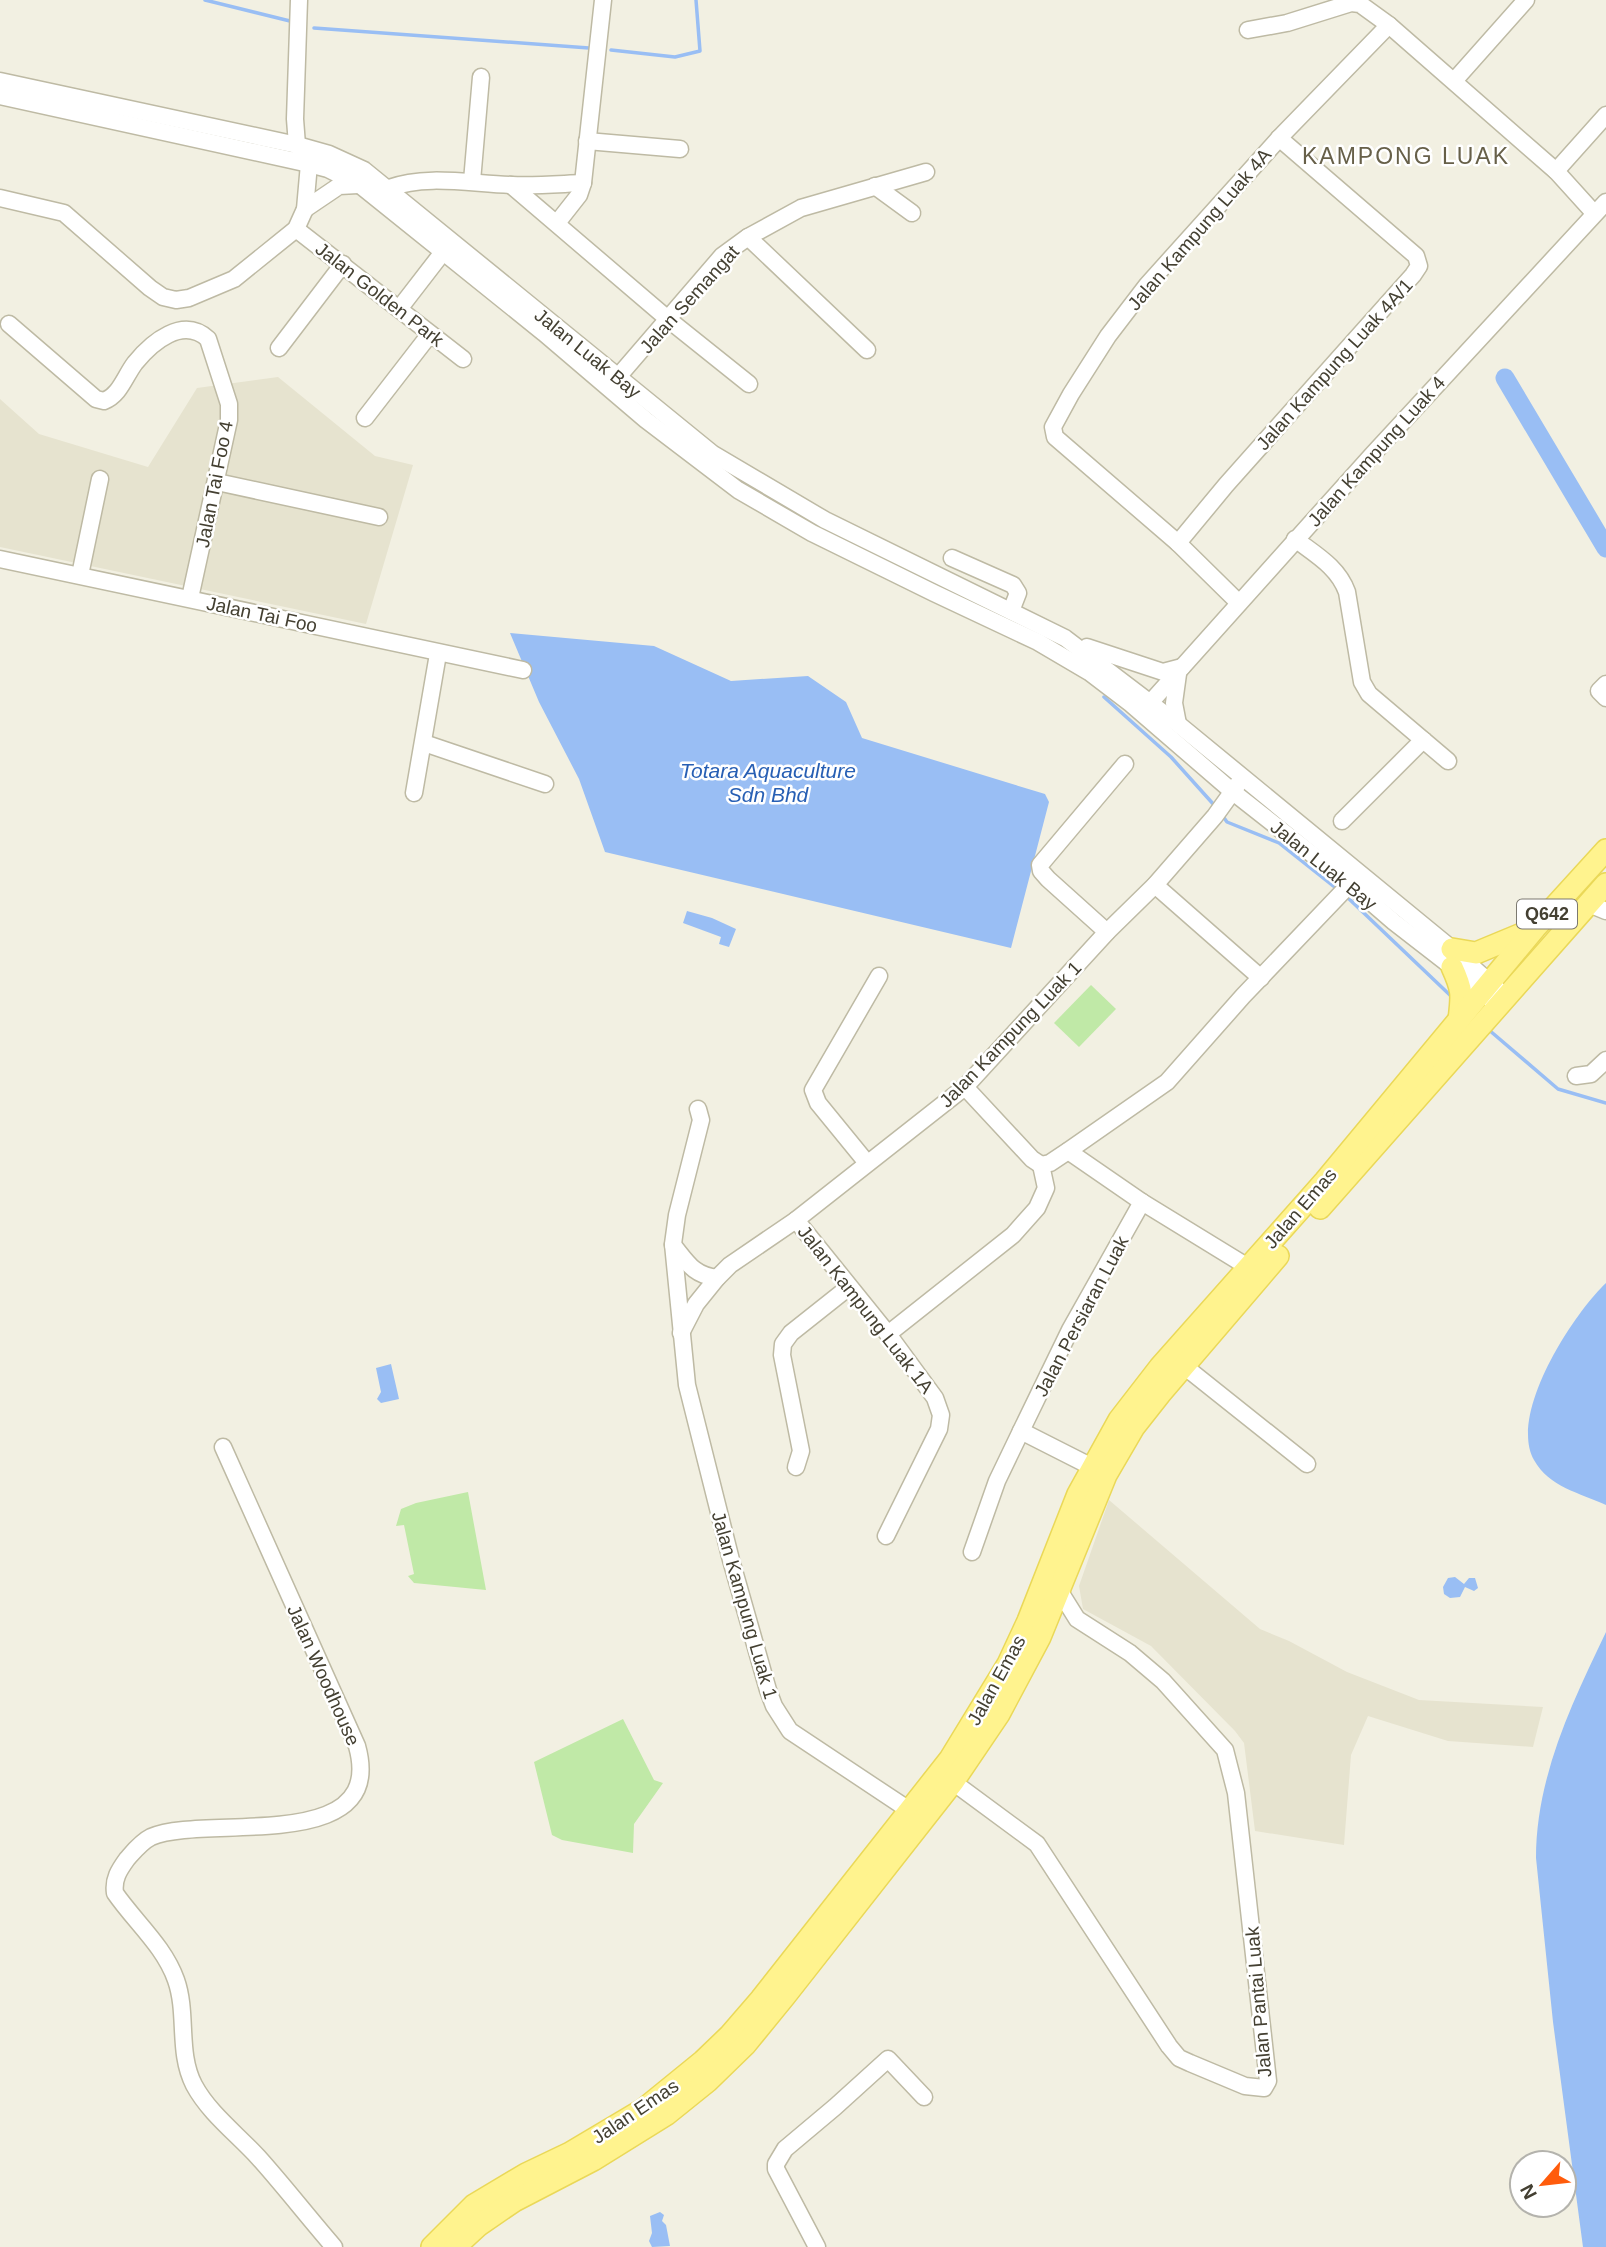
<svg xmlns="http://www.w3.org/2000/svg" width="1606" height="2247" font-family="Arial,sans-serif">
<style>
.residential{fill:#e6e3cf}
.green{fill:#c0e9a7}
.water{fill:#99bef4}
.lines{fill:none;stroke-linecap:round;stroke-linejoin:round}
.stream{stroke:#99bef4;stroke-width:3.5}
.river{stroke:#99bef4;stroke-width:19}
.minor-casing{stroke:#bebaa4;stroke-width:19}
.major-casing{stroke:#ead858;stroke-width:24}
.minor{stroke:#fff;stroke-width:16}
.major{stroke:#fff38e;stroke-width:21}
.labels{text-anchor:middle;stroke-width:5;stroke-linejoin:round;paint-order:stroke}
.shield{fill:#fff;stroke:#7c7970;stroke-width:2}
.shield-label{font-size:18px;font-weight:bold;fill:#444032}
.street-label{font-size:19px;fill:#444032;stroke:#fff}
.water-label{font-size:21px;font-style:italic;fill:#275fb4;stroke:#fff}
.quarter-label{font-size:23px;letter-spacing:2px;fill:#676049;stroke:#fff}
</style>
<rect width="100%" height="100%" fill="#f2f0e2"/>
<g class="residential">
<path d="M278,377L375,456L413,465L366,624L0,547V399L39,434L148,467L197,388Z"/>
<path d="M1109,1500L1260,1629L1289,1641L1347,1672L1419,1700L1543,1707L1533,1747L1448,1741L1368,1716L1351,1755L1344,1845L1255,1831L1244,1743L1235,1731L1151,1646L1083,1609L1079,1586Z"/>
</g>
<g class="green">
<path d="M1091,985L1116,1009L1079,1047L1054,1023Z"/>
<path d="M468,1492L486,1590L414,1583L408,1576L414,1574L404,1525L396,1526L401,1509L416,1503Z"/>
<path d="M623,1719L654,1780L663,1783L634,1824L633,1853L562,1840L552,1835L534,1762Z"/>
</g>
<g class="water">
<path d="M510,633L654,646L731,681L808,676L846,702L862,738L1045,794L1049,802L1011,948L605,852L579,779L539,702Z"/>
<path d="M687,911L712,918L736,929L729,947L719,944L721,937L683,923Z"/>
<path d="M1606,1283V1505C1580,1493 1549,1487 1534,1460C1508,1414 1573,1314 1606,1283Z"/>
<path d="M391,1364L399,1399L381,1403L377,1399L381,1392L376,1368Z"/>
<path d="M1455,1577L1464,1584L1469,1578H1475L1478,1588L1474,1591L1465,1587L1460,1597L1450,1598L1444,1594L1443,1587L1448,1578Z"/>
<path d="M1606,1632V2247H1583L1553,2022L1536,1858C1536,1777 1572,1703 1606,1632Z"/>
<path d="M660,2212L664,2215L662,2221L666,2225L670,2246L652,2247L649,2241L652,2233L650,2216Z"/>
</g>
<g class="lines">
<g class="stream">
<path d="M205,0L294,22"/>
<path d="M314,28L589,48"/>
<path d="M611,50L675,57L700,51L696,0"/>
<path d="M1104,697L1171,757L1215,806"/>
<path d="M1222,815L1227,822L1279,843L1337,889"/>
<path d="M1346,896L1452,997"/>
<path d="M1489,1030L1558,1089L1606,1103"/>
</g>
<path class="river" d="M1505,378L1606,548"/>
<g class="minor-casing">
<g id="minor">
<path d="M1248,30L1287,23L1351,3L1360,4L1389,25L1556,171L1594,213"/>
<path d="M0,81L297,145L329,154L364,170L713,454L825,520L1065,638L1178,724L1452,949L1507,998"/>
<path d="M1454,81L1526,0"/>
<path d="M0,96L309,164L328,169L360,185L544,333L646,420L738,490L812,533L934,593L1038,642L1089,672L1131,704L1233,792L1350,884L1394,922L1483,991L1498,1007"/>
<path d="M587,141L680,149"/>
<path d="M1556,171L1606,115"/>
<path d="M472,181L481,77"/>
<path d="M511,185L669,320L749,384"/>
<path d="M875,186L912,213"/>
<path d="M389,188C427,174 472,184 512,185C536,186 559,184 583,183"/>
<path d="M0,198L64,213L150,288L163,297L176,300L189,298L234,279L296,229L305,209L309,164L297,145L295,119L299,0"/>
<path d="M305,209L339,186L358,185"/>
<path d="M557,223L579,195L583,183L603,0"/>
<path d="M296,229L463,359"/>
<path d="M748,237L867,350"/>
<path d="M399,309L443,252"/>
<path d="M9,324L96,399L104,401C120,395 125,376 135,363C152,342 183,316 208,339L229,404V420L190,598"/>
<path d="M279,348L343,264"/>
<path d="M617,378L722,256L748,237L801,208L926,172"/>
<path d="M365,418L430,334"/>
<path d="M217,482L379,517"/>
<path d="M1295,539C1316,555 1338,567 1347,592L1362,682L1369,694L1448,761"/>
<path d="M1178,543L1226,485L1413,275L1419,266L1416,256L1279,138"/>
<path d="M952,558L1013,585L1018,593L1011,611"/>
<path d="M0,559L523,670"/>
<path d="M80,575L100,479"/>
<path d="M1239,603L1178,543L1055,437L1053,427L1071,394L1108,336L1147,285L1283,134L1389,25"/>
<path d="M1087,647L1163,672L1182,667"/>
<path d="M1606,684L1599,691L1606,698"/>
<path d="M1150,703L1372,455L1606,202"/>
<path d="M1178,724L1174,703L1178,674"/>
<path d="M424,743L545,784"/>
<path d="M414,793L438,654"/>
<path d="M1342,821L1423,740"/>
<path d="M1155,885L1261,978"/>
<path d="M1589,904L1606,911"/>
<path d="M1107,932L1048,879L1041,871L1040,865L1125,764"/>
<path d="M1576,1076L1591,1074L1606,1060"/>
<path d="M965,1087L1032,1159L1041,1165"/>
<path d="M698,1109L701,1120L677,1215L673,1244L687,1385L731,1560L768,1690L774,1706L790,1731L909,1810"/>
<path d="M1068,1151L1142,1202L1248,1267"/>
<path d="M867,1163L818,1103L813,1090L879,976"/>
<path d="M1041,1165L1050,1163L1068,1151L1167,1082L1243,996L1350,884"/>
<path d="M796,1220L888,1334L935,1398L941,1415L939,1429L886,1536"/>
<path d="M673,1245C687,1262 693,1275 717,1278"/>
<path d="M681,1333L696,1304L717,1278L730,1265L796,1220L965,1087L1107,932L1155,885L1215,816L1238,784"/>
<path d="M888,1334L1013,1235L1037,1208L1046,1188L1041,1165"/>
<path d="M1184,1366L1307,1464"/>
<path d="M1021,1431L1092,1467"/>
<path d="M223,1447L357,1746C388,1857 204,1813 151,1837C141,1842 134,1851 127,1859C119,1870 113,1879 115,1893C135,1922 164,1946 176,1980C188,2014 177,2052 194,2085C209,2113 237,2134 258,2157C284,2186 308,2217 334,2247"/>
<path d="M796,1467L801,1451L782,1355L783,1344L791,1333L849,1287"/>
<path d="M972,1552L997,1481L1021,1431L1070,1330L1142,1202"/>
<path d="M953,1782L1037,1844L1169,2046L1179,2058L1190,2063L1245,2086L1264,2088L1268,2081L1236,1793L1225,1750L1163,1681L1130,1653L1077,1619L1062,1595L1061,1584"/>
<path d="M817,2247L776,2169V2164L785,2149L835,2107L888,2059L924,2097"/>
</g>
</g>
<g class="major-casing">
<g id="major">
<path d="M1452,949L1476,953L1529,931"/>
<path d="M1452,967C1463,991 1462,995 1459,1020"/>
<path d="M1320,1208L1606,884"/>
<path d="M432,2247L474,2205L526,2174L570,2153L644,2109L703,2061L729,2036L761,1999L950,1759L1008,1664L1028,1621L1078,1494L1119,1420L1160,1367L1325,1181L1535,928L1606,850"/>
<path d="M455,2247L479,2225L514,2201L593,2160L667,2114L708,2081L745,2045L785,1996L953,1782L999,1714L1040,1637L1106,1475L1134,1427L1160,1394L1278,1256"/>
</g>
</g>
<use href="#minor" class="minor"/>
<use href="#major" class="major"/>
</g>
<g class="labels">
<rect class="shield" x="1517" y="899.5" width="60" height="29" rx="5"/>
<g class="shield-label">
<text x="1547" y="920">Q642</text>
</g>
<g class="street-label">
<text transform="translate(1199 229) rotate(-49)" y="7">Jalan Kampung Luak 4A</text>
<text transform="translate(380 294) rotate(38)" y="7">Jalan Golden Park</text>
<text transform="translate(689 299) rotate(-48)" y="7">Jalan Semangat</text>
<text transform="translate(588 353) rotate(39)" y="7">Jalan Luak Bay</text>
<text transform="translate(1334 364) rotate(-48)" y="7">Jalan Kampung Luak 4A/1</text>
<text transform="translate(1376 451) rotate(-48)" y="7">Jalan Kampung Luak 4</text>
<text transform="translate(214 484) rotate(-79)" y="7">Jalan Tai Foo 4</text>
<text transform="translate(262 614) rotate(12)" y="7">Jalan Tai Foo</text>
<text transform="translate(1324 865) rotate(39)" y="7">Jalan Luak Bay</text>
<text transform="translate(1010 1034) rotate(-46)" y="7">Jalan Kampung Luak 1</text>
<text transform="translate(1300 1208) rotate(-49)" y="7">Jalan Emas</text>
<text transform="translate(866 1309) rotate(52)" y="7">Jalan Kampung Luak 1A</text>
<text transform="translate(1081 1316) rotate(-62)" y="7">Jalan Persiaran Luak</text>
<text transform="translate(745 1605) rotate(74)" y="7">Jalan Kampung Luak 1</text>
<text transform="translate(324 1675) rotate(66)" y="7">Jalan Woodhouse</text>
<text transform="translate(996 1680) rotate(-61)" y="7">Jalan Emas</text>
<text transform="translate(1258 2002) rotate(-95)" y="7">Jalan Pantai Luak</text>
<text transform="translate(635 2111) rotate(-34)" y="7">Jalan Emas</text>
</g>
<g class="water-label">
<text x="768" y="778">Totara Aquaculture<tspan x="768" dy="24">Sdn Bhd</tspan></text>
</g>
<g class="quarter-label">
<text x="1406" y="164">KAMPONG LUAK</text>
</g>
</g>
<g transform="translate(1543 2184) rotate(242)"><circle r="33" fill="#ffffff" stroke="#b4b3ad" stroke-width="2"/>
<path d="M0-5L12 26L0 18L-12 26Z" fill="#ff5c0c"/>
<text y="-10" font-size="19" font-weight="bold" text-anchor="middle" fill="#444032">N</text>
</g>
</svg>
